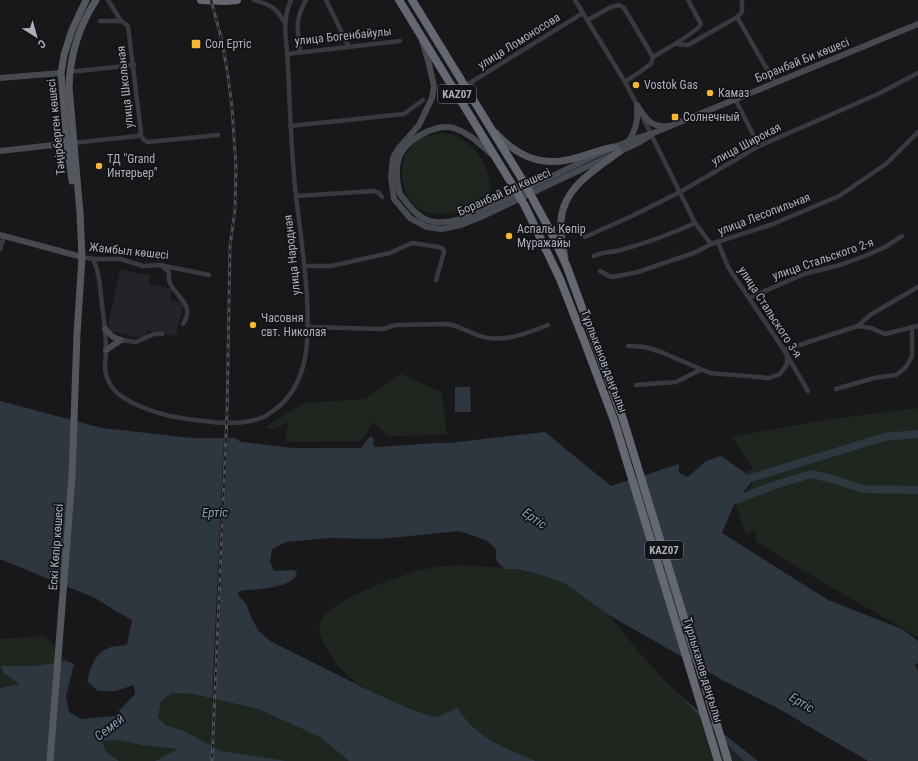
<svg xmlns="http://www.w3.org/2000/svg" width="918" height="761" font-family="'Roboto Condensed',sans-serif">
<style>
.built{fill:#242428}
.green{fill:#1e261f}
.water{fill:#2e373f}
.pier{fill:#18181b}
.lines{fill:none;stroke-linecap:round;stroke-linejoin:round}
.river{stroke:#2e373f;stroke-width:8}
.street{stroke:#393a40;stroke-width:4.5}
.secondary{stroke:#474950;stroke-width:6}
.primary{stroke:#55575f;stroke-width:7}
.highway{stroke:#656871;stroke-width:8}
.rail-casing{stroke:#4c4e55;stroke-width:3}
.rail{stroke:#131316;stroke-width:1.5;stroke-dasharray:4.5;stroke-linecap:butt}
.highway-bridge{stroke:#656871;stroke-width:8}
.poi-dot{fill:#f7b734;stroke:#131316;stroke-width:1.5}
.labels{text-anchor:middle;stroke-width:3.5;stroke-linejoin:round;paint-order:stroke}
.shield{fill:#131316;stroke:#7d808a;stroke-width:1}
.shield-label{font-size:11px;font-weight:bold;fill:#aaafbb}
.street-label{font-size:12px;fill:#aaafbb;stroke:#131316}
.poi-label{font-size:12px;fill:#aaafbb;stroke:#131316;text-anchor:start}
.water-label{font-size:13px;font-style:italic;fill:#819db6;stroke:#131316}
</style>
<rect width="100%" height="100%" fill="#18181b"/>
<path class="built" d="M120,269L151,276L149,284L172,289L170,300L184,303L176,336L147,330L145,339L107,330Z"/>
<g class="green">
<path d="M445,133C465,137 481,152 487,172C489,179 490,187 491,195C475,204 458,214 440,214C402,215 388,162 418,140C426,135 435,134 445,133Z"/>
<path d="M401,374L442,392L447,435L388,436L373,422L361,441L285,442L288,423C281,426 273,432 266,427L304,403L365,399Z"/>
<path d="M918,408V637L832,588L755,541L756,530L746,535L736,505L753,483L744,472L753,469L732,437L824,420Z"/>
<path d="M462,565L517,569L538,574L564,583L609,615L638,651L672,688L744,761H536C514,752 490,743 473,727C467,722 462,714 457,708C451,711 444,716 438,717C428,719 409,709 400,705C366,689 344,682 326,647C321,638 317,630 321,621C328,601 405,573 426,569C437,566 450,566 462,565Z"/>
<path d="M45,636L67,661L34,667L2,666L4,673L20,684L0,688V639Z"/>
<path d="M172,693L193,694L258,709L320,737L349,761H287L221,751L184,731L165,725L158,717L161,701Z"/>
<path d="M118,740L141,745L179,749L155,761H119L106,752L102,741Z"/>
</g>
<g class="water">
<path d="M455,387H470L471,412H455Z"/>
<path d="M0,401L102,428L192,438H235L241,442L294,448H360C365,445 366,439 371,436L374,440L373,445L375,447L438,443H449L545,432L611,486L679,464V473L688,477L706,461L721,456L744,472L751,483L735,502L722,533L828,600L902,629L918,641V663L915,665L918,671V761H868L779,709L724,681L609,615L564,583L538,574L517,569H505L499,564L496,558V550L494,547L486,540L459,531L381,539L329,538L286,542L272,549L270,561L274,571L294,570L297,573C293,589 253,589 239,591L238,595L246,604L251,617L258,630L270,641L370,691L410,709L427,715L437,717L457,708C462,714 467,722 473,727C490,743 514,752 536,761H349L320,737L258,709L193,694L172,693L161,701L158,717L165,725L184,731L221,751L287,761H155L178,749L141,745L118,740L102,741L106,752L119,761H0V688L20,684L4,673L1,666H34L67,661L74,664L66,696L69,712L81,719L114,716L135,694L134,685L115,691H98L87,681C91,668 94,653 109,648C115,645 121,647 127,644L132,620L117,612L95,598L0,559Z"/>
<path d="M672,688L730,739L758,761H744L738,755Z"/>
</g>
<path class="pier" d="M224,436H228L216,702L212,701Z"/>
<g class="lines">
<g class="river">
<path d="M738,482L884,437L918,434"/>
<path d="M727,503L778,484L812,474L836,480L862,489L918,490"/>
</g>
<g class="street">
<path d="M254,0C272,6 275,6 285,23"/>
<path d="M326,0L349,47"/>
<path d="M575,0L625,82L638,107"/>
<path d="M737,17L775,83"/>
<path d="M588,20L611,7L619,5L624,8L653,57L651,64L625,82"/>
<path d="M100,21H121"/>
<path d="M677,44L687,45L690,44L737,17L742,12V0"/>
<path d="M300,52C298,30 294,21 306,0"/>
<path d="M287,54L400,41"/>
<path d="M653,57C661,52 699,31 701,24L688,0"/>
<path d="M69,72L134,65"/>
<path d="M465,86L583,13"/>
<path d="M735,99L759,146"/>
<path d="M642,116L695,223L711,244"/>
<path d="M290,126L404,114L423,100"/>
<path d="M140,135L144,140L148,142L218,135"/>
<path d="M73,143L138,136L141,132L128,26L121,21L108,0"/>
<path d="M296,196L374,191L379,193L382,197"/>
<path d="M585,237L632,216L680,192L759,146L878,94L918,73"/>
<path d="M718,242L728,267L784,350L808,391"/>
<path d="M0,249L4,236"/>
<path d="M594,256C604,251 611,253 621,250C646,243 671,234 695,223"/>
<path d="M82,257L93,259H120L143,266L160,265L209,275"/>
<path d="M93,259C100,273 100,289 102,305C104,320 106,334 106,349C106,364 102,369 110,384C120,403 161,415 181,418C208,422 238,427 264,417C268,415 272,411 276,409C310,382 309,337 307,298C305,263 300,230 296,196C291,152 290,108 288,65C287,42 281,21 291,0"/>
<path d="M162,266L169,272C169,276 168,281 171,285C179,299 195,306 183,324"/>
<path d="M305,266H331L367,258L390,253L412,243L439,247L443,249L444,252L436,280"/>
<path d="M600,271L609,276L613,277L638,272L696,252L711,244L773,224L839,196L886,164L918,132"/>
<path d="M749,298L804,274L840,265L865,256L885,247L902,236"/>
<path d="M858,326L871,328L885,334L918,326"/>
<path d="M309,327L383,329L396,325L448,324C458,326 467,331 477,335C500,344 526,334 548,325"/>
<path d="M121,340L136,342L154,334H162"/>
<path d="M628,346L645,347L661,352L710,373L769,378L780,374L783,370L787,364V356"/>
<path d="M784,350L858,326L870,315L918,287"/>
<path d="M636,385L676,382L700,370"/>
<path d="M836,389L874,378L896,375L906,367L912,356V327"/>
</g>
<g class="secondary">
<path d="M422,41L428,60L434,86L432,98L419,125L398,149L393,158L391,177L394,199L410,218L427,227L442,229L461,225L481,217L563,178L640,142L649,136"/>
<path d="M0,78L61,73"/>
<path d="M637,105C645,118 651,128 668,126"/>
<path d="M629,141C636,128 638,121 637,107"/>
<path d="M0,151L71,143"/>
<path d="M490,153C479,143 469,133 454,128C434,123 403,141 398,161C396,171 397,184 400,194C402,197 405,200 407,203C416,215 427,224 443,222C465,221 487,208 507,198C536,184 565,170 594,156C613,148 631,139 651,134L918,24"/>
<path d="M0,235L82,257"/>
<path d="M105,329L113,337L121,340"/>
<path d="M106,350L121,340"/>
</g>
<g class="primary">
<path d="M496,133C515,154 539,166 567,160C584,157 599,149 615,147"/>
<path d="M72,181L67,143L61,73L64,55L72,30L86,0"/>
<path d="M565,258C563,247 560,233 561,221C563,188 594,170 619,152"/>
<path d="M50,761L72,477L77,334L82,257L80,213L69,87C70,56 79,26 96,0"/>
</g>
<g class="highway">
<path d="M201,0L226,1L237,0"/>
<path d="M399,0L515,189"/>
<path d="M412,0L525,184"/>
<path d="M534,201L553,236L567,267L623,419L728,761"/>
<path d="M525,206L560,279L585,343L615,423L718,761"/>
</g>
<g class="rail-casing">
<path id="rail" d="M211,0L222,41L228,76L232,108L236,167L235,210L230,246L227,414L212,761"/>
</g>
<use href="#rail" class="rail"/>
<g class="highway-bridge">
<path d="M525,184L534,201"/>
<path d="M515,189L525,206"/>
</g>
</g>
<g class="poi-dot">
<rect x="191" y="39" width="10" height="10" rx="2"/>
<circle cx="636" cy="85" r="4"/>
<circle cx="710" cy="93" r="4"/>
<rect x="671" y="113" width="8" height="8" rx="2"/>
<circle cx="99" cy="166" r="4"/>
<circle cx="509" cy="236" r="4"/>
<circle cx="253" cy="325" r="4"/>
</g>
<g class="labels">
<g class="shield">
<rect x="438" y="85" width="38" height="18" rx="3"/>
<rect x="645" y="541" width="38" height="18" rx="3"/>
</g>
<g class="shield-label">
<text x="457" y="98">KAZ07</text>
<text x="664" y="554">KAZ07</text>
</g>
<g class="street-label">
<text transform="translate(343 36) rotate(-6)" y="4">улица Богенбайулы</text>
<text transform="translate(519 41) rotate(-32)" y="4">улица Ломоносова</text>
<text transform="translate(802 60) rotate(-22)" y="4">Боранбай Би көшесі</text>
<text transform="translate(125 87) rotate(-96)" y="4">улица Школьная</text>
<text transform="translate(56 127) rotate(-96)" y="4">Тәңірберген көшесі</text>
<text transform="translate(746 144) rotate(-28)" y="4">улица Широкая</text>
<text transform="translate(504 192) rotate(-24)" y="4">Боранбай Би көшесі</text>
<text transform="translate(764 214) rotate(-21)" y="4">улица Лесопильная</text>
<text transform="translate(129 251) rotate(6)" y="4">Жамбыл көшесі</text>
<text transform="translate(292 255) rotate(-96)" y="4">улица Народная</text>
<text transform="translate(823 259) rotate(-19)" y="4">улица Стальского 2-я</text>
<text transform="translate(770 312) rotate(57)" y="4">улица Стальского 3-я</text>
<text transform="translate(604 361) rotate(69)" y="4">Тұрлыханов даңғылы</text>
<text transform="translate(56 547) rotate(-86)" y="4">Ескі Көпір көшесі</text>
<text transform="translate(703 670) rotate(73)" y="4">Тұрлыханов даңғылы</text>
</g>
<g class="poi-label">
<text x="205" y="48">Сол Ертіс</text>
<text x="644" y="89">Vostok Gas</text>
<text x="718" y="97">Камаз</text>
<text x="683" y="121">Солнечный</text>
<text x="107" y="163">ТД "Grand<tspan x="107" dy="14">Интерьер"</tspan></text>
<text x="517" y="233">Аспалы Көпір<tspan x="517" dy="14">Мұражайы</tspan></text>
<text x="261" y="322">Часовня<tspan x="261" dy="14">свт. Николая</tspan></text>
</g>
<g class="water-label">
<text transform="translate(215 512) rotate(-1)" y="5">Ертіс</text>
<text transform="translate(535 518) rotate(35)" y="5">Ертіс</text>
<text transform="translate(802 702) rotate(30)" y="5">Ертіс</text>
<text transform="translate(109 727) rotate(-38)" y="5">Семей</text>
</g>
</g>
<g transform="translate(36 36) rotate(143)" stroke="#131316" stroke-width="3" paint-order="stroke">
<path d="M0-3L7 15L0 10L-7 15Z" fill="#aaafbb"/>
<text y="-6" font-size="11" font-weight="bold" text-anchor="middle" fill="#aaafbb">С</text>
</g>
</svg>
